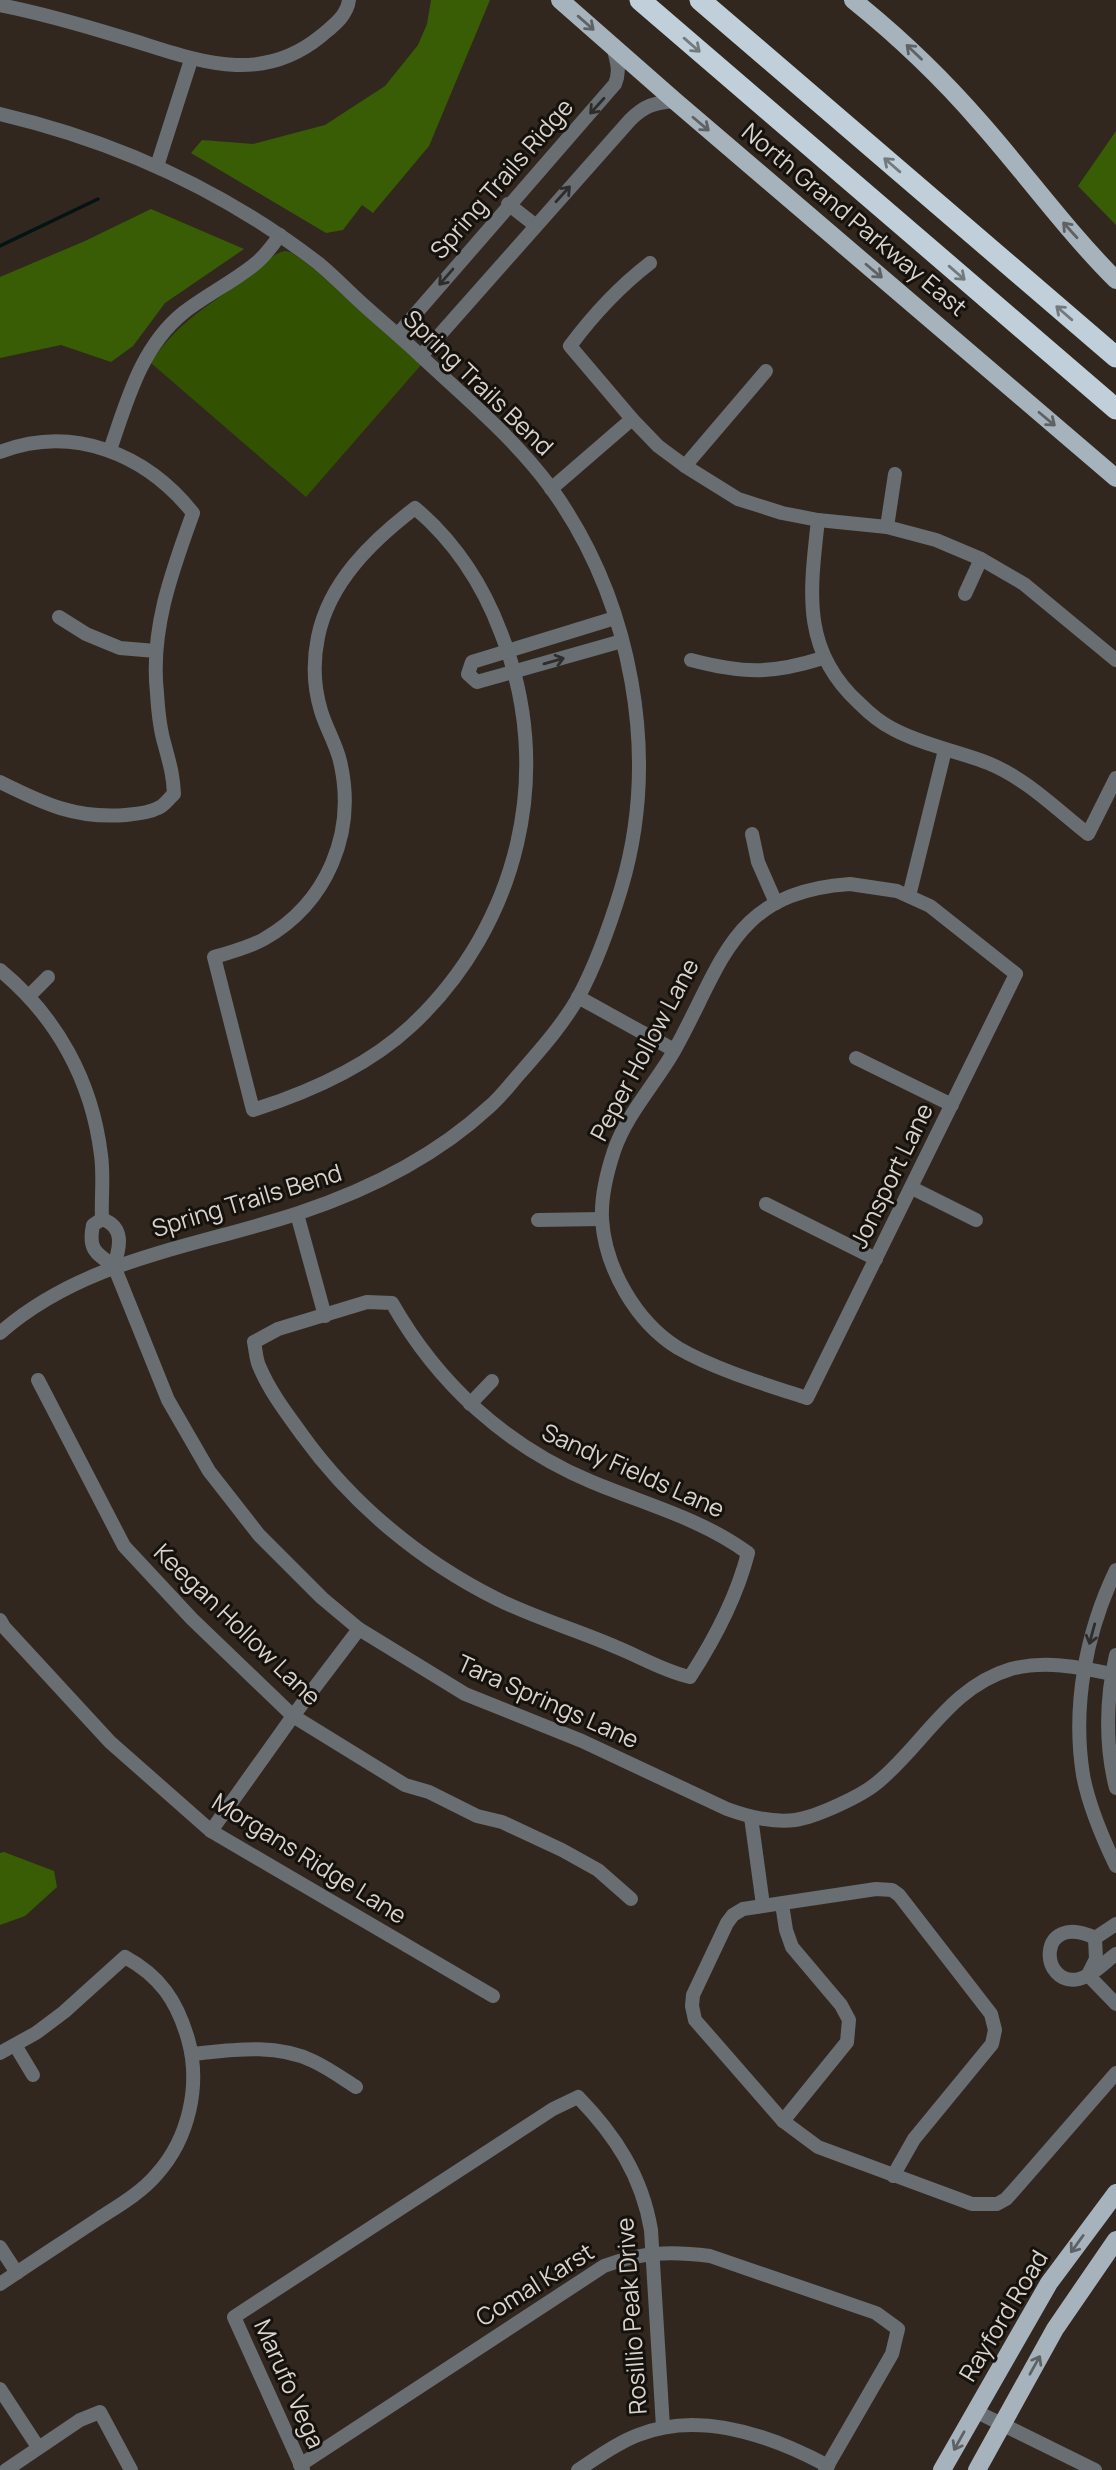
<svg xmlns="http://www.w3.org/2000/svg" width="1116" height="2470" font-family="Manrope,sans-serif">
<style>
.green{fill:#325202}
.forest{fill:#395d04}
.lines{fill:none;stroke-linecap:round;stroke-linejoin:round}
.stream{stroke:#041414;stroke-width:3.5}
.minor{stroke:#686e72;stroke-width:14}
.major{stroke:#a7b3bc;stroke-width:18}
.highway{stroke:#c0cfd9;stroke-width:21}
.oneway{stroke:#5e6264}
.oneway2{stroke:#737a7d}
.oneway3{stroke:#2e2d2b}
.labels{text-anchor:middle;stroke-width:6;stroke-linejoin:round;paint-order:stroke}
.street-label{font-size:24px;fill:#dad3cd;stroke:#15110d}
</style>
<rect width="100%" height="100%" fill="#31271e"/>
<path class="green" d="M285,251L291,252L314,269L421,365L306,497L151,363C177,321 212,304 249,276C261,267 271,254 285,251Z"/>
<g class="forest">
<path d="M431,0H490L429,146L373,213L362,205L343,230L326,233L191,153L202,140L253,144L325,125L385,86L418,45L427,24Z"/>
<path d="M1116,131V225L1078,186Z"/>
<path d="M151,209L244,249L165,303L133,346L111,362L61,345L0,358V277L85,241Z"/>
<path d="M4,1852L54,1871L57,1887L25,1916L0,1925V1853Z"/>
</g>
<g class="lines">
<path class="stream" d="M0,246L98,199"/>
<g class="minor">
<path d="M0,5C40,13 79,24 118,36C188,56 255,90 321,36C333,26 347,16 349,0"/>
<path d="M0,114C115,141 223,190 318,263C335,277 350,293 367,308C386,325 405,341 424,359C468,400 515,439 551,488C632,601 661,756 621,889C610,925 597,962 579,996C564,1023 542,1048 521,1072C511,1083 501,1097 489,1107C435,1157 368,1190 299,1213C196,1247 84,1259 0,1333"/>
<path d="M157,166L191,60"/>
<path d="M508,204L535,225"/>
<path d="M650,263C619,287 593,315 570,346L632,419L658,446L685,466L738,499L782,513L818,520L887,527L936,540L981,559L1024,584L1116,660"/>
<path d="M398,334L615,84C621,70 616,60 613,46"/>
<path d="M421,356L630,120C645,105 654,103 675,101"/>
<path d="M110,450C127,401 141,347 183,313C206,295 233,282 255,264C265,256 273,245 280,235"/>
<path d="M0,452C73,424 146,454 193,513C172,571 150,630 157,693C158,710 160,730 165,746C170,765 173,774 174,794C169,798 164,806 158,808C149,813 136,814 126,815C76,819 44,804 0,782"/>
<path d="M685,466L766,371"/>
<path d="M551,489L632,419"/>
<path d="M415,508C454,541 483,585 501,633C556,771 519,925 411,1026C367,1067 310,1092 253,1110L214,957C231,952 248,948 264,939C327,903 357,833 340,761C336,744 326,728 321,711C314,688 313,661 318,637C329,582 372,541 415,508Z"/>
<path d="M818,520C810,592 801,650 859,703C869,713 881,723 893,729C923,745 957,751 988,763C1027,779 1056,809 1088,834L1116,778"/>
<path d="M887,527L895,474"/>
<path d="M965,594L981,559"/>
<path d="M59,617L86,634L120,648L156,651"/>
<path d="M615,618L472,662L468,674L477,682L622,641"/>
<path d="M691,660C744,674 772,674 823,658"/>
<path d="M752,834L758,862L776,903"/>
<path d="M850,884L897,891L930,906L1016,974L807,1398C767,1385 714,1369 678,1348C636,1322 605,1268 602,1219C601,1197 607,1172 614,1151C626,1115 655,1084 674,1051C723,964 731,892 850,884Z"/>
<path d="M909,896L945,750"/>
<path d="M0,970C57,1017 92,1081 101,1155C104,1176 101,1198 102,1219"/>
<path d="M29,996L48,977"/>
<path d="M578,997L674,1050"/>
<path d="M856,1058L952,1105"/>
<path d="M912,1188L976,1220"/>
<path d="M766,1204L876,1259"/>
<path d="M297,1214L325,1316"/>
<path d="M102,1219C125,1227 120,1247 114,1266C95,1253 88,1249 93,1225Z"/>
<path d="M538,1220L602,1219"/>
<path d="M114,1266L168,1400L209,1471L259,1535L322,1598L359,1629L465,1694L582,1741L727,1809C749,1817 772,1823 795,1820C816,1817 862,1796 878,1782C924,1744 950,1687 1011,1669C1045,1660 1078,1667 1112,1674"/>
<path d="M367,1302L392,1303C438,1384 506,1446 592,1482C645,1504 702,1519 748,1553C737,1596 714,1640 690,1677C663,1671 641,1657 616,1647C577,1630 535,1618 497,1599C421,1561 353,1505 303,1436C288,1415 270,1392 260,1368C256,1361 256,1351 254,1342L278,1329Z"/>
<path d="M38,1380L124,1546L192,1619L293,1716L405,1785L429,1792L477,1816L502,1822L562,1850L598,1870L631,1899"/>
<path d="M470,1404L492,1381"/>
<path d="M1116,1570C1086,1632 1072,1706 1083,1775C1089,1807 1102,1837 1116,1866"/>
<path d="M0,1620L4,1627L110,1742L211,1831L493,1996"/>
<path d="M1116,1655C1106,1698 1105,1746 1116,1788"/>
<path d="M751,1817L763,1905"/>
<path d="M211,1831L293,1716L359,1629"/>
<path d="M782,1904L786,1930L792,1947L841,2005L849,2020L847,2042L783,2121"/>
<path d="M1095,1938C1036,1910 1039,1988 1079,1979C1092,1976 1105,1962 1116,1954"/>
<path d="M1095,1938L1096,1959L1088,1975L1116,2004"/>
<path d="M1095,1938L1116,1924"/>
<path d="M15,2045L33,2075"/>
<path d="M0,2053L36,2033L64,2012L125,1957C160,1976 177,2001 188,2039C201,2085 189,2138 157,2174C141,2193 118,2206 98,2219C65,2241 32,2262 0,2284"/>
<path d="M192,2054C232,2050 275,2043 313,2061C328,2068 342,2078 356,2087"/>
<path d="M893,2176L914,2139L992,2044L995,2030L991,2014L899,1895L892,1890L876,1889L743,1909L733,1915L727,1923L693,1995L692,2006L695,2020L783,2121L818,2147L972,2204H997L1006,2199L1015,2189L1116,2073"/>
<path d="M0,2247L17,2273"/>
<path d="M0,2389L38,2447"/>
<path d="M975,2411L1095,2470"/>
<path d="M300,2465L604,2266C642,2252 670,2251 710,2256L876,2313L898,2329L892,2354L825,2470"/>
<path d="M6,2470L80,2420L100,2412L131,2470"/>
<path d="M303,2470L234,2317L553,2109L578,2097C615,2135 642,2176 651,2230L663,2427"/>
<path d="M578,2470C598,2457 617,2443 638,2435C700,2410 772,2436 828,2466"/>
</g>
<g class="major">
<path d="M560,0L675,101L1116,478"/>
<path d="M853,0C899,37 941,77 980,122C1026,174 1067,231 1116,280"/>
<path d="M942,2470L1049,2283L1116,2193"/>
<path d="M977,2470L1055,2329L1116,2240"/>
</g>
<g class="highway">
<path d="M640,0L1116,409"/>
<path d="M700,0L1116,357"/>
</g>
</g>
<defs><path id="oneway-shaft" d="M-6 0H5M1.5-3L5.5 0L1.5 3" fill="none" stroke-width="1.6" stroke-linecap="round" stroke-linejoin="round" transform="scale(1.75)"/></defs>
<g class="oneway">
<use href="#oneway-shaft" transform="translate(586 23) rotate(41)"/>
<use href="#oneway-shaft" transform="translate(914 52) rotate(-136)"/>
<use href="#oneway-shaft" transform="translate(701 124) rotate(40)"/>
<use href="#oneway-shaft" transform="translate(1070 230) rotate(-132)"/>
<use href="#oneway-shaft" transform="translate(874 271) rotate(40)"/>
<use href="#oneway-shaft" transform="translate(1047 419) rotate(40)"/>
<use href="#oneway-shaft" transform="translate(1077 2244) rotate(126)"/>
<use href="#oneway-shaft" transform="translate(1035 2365) rotate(-61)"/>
<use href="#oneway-shaft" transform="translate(959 2441) rotate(119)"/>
</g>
<g class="oneway2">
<use href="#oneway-shaft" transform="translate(692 45) rotate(41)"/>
<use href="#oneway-shaft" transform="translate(892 165) rotate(-139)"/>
<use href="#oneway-shaft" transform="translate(957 273) rotate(41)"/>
<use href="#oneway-shaft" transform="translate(1064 313) rotate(-139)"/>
</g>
<g class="oneway3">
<use href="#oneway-shaft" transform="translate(597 106) rotate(132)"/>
<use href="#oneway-shaft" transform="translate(563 194) rotate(-48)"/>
<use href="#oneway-shaft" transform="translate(446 277) rotate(131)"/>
<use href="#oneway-shaft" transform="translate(554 661) rotate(-16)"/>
<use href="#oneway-shaft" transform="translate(1092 1634) rotate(105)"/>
</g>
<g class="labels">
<g class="street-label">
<text transform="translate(502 179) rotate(-49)" y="8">Spring Trails Ridge</text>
<text transform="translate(854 220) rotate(40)" y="8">North Grand Parkway East</text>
<text transform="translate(478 383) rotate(44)" y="8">Spring Trails Bend</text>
<text transform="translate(645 1050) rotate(-62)" y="8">Peper Hollow Lane</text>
<text transform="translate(892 1176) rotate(-64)" y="8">Jonsport Lane</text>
<text transform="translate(247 1201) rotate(-17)" y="8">Spring Trails Bend</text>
<text transform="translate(633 1471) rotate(24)" y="8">Sandy Fields Lane</text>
<text transform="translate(237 1625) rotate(44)" y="8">Keegan Hollow Lane</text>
<text transform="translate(548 1702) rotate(24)" y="8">Tara Springs Lane</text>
<text transform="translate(309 1859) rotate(32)" y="8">Morgans Ridge Lane</text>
<text transform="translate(535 2285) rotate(-32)" y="8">Comal Karst</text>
<text transform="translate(632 2316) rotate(-94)" y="8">Rosillio Peak Drive</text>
<text transform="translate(1004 2316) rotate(-59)" y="8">Rayford Road</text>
<text transform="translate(289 2384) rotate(66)" y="8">Marufo Vega</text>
</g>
</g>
</svg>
